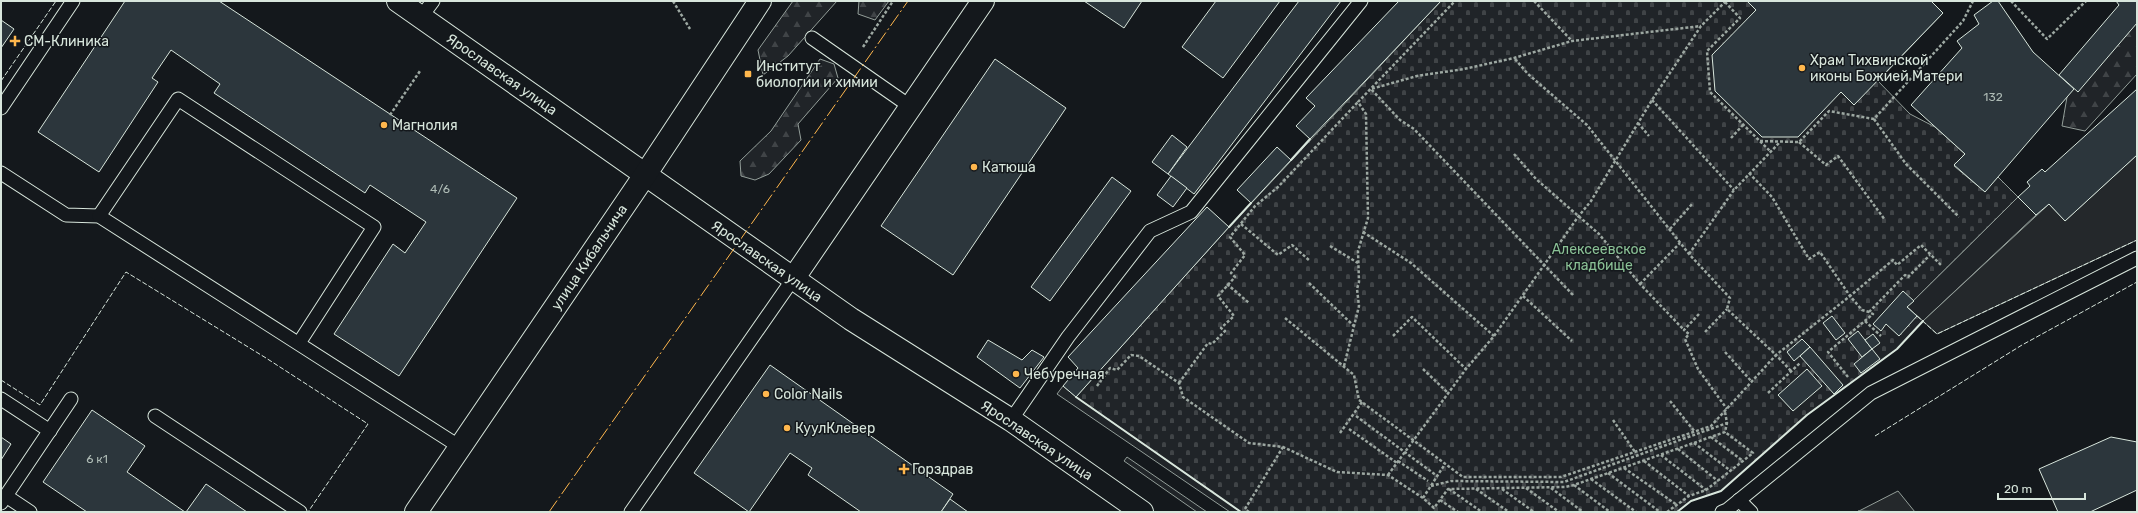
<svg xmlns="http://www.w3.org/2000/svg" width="2138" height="513" font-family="Rubik,sans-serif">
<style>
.grass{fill:#202428;stroke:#939e99}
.forest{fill:url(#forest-firs);stroke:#939e99}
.cemetery{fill:url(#cemetery-stones);stroke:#939e99}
.parking{fill:#24282b;stroke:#939e99}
.building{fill:#2c363c;stroke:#d8e6dc}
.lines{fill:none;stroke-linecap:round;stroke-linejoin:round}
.service-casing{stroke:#d8e6dc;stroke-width:15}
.minor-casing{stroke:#d8e6dc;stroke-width:24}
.tertiary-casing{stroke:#d8e6dc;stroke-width:24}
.path{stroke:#9da8a2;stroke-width:2.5;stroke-dasharray:3 2;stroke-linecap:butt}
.service{stroke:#14181c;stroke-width:13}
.minor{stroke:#14181c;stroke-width:22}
.tertiary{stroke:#14181c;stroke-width:22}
.fence{stroke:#d8e6dc;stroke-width:1;stroke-dasharray:5 2;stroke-linecap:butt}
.wall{stroke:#d8e6dc;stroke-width:2}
.power{stroke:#ffb74d;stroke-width:1;stroke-dasharray:14 3 2 3;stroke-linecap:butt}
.poi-dot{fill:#ffb74d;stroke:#14181c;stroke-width:1.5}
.labels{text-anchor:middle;stroke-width:3;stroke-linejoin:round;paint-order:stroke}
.number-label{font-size:12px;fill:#adbab4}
.poi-label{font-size:14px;fill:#d8e6dc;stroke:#14181c;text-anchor:start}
.street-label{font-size:14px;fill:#d8e6dc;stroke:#14181c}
.park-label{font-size:14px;fill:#8ac095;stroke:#14181c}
</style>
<defs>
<pattern id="forest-firs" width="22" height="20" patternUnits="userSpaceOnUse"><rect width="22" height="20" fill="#202428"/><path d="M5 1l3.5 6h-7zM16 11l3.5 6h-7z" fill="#404447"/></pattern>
<pattern id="cemetery-stones" width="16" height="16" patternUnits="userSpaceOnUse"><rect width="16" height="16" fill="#202428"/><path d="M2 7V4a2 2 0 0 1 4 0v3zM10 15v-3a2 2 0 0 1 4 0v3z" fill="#404447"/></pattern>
</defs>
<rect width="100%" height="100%" fill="#14181c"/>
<g class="grass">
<path d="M2018,197L2036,215L1923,321L1907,307Z"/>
<path d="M1063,386L1076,397L1241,512H1230L1057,394Z"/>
<path d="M1127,457L1207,512H1197L1124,461Z"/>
</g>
<g class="forest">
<path d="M793,1H837L788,56L763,75L758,50Z"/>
<path d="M859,1H889L875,20L858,14Z"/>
<path d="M2137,1V74L2085,131L2062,126L2067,97L2102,33Z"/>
<path d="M820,59L834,64L838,78L798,124L801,140L769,174L755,180L741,176L740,161L771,131Z"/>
</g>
<path class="cemetery" d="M1441,1H1931L1943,13L1878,81L1910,114L1935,127L1965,154L1954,166L1984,191L1998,177L2018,197L1907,307L1923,321L1897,349L1807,415L1721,491L1691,501L1677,512H1241L1076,397L1229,227Z"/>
<g class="parking">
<path d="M2137,155V240L1937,334L1923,321L2049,204L2065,221Z"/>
<path d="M1898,491L1915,512L1858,511H1859Z"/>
</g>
<g class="building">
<path d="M125,1H219L517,198L399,376L334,334L393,244L405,253L426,222L370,185L365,193L214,93L220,84L171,50L152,78L158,82L99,172L38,132Z"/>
<path d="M1084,1H1142L1124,28Z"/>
<path d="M1216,1H1280L1223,78L1182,47Z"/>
<path d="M1299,1H1341L1194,194L1168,174Z"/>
<path d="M1399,1H1441L1310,139L1296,126L1315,106L1306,98Z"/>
<path d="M1747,1H1931L1943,13L1854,105L1841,92L1798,137H1762L1715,91L1712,55L1756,10Z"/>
<path d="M1993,1H1998L2033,52L2074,89L1985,192L1954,165L1965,154L1911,105L1962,48L1957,41L1979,24L1974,15Z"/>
<path d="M2116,1H2137V23L2078,92L2059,75L2119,5Z"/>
<path d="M1,20L14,29L1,48Z"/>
<path d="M995,59L1066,108L953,275L881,226Z"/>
<path d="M2137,89V155L2065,221L2049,204L2036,215L2018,197L2030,186L2027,182L2042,169L2045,172Z"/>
<path d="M1172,135L1187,147L1168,174L1152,162Z"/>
<path d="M1277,147L1291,160L1251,203L1237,190Z"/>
<path d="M1171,176L1187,188L1173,207L1157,195Z"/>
<path d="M1112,177L1131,191L1050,301L1031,287Z"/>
<path d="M1207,207L1229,227L1076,397L1063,386L1078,368L1068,357Z"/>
<path d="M1903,291L1914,301L1907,307L1917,316L1899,336L1886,324L1881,331L1873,324Z"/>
<path d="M1832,316L1845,333L1836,340L1823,323Z"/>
<path d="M1858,331L1872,349L1862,357L1848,339Z"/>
<path d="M1873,334L1880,343L1872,349L1865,340Z"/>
<path d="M1802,339L1810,347L1794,361L1787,352Z"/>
<path d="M988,340L1022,360L1032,350L1044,357L1020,388L977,357Z"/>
<path d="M1810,347L1843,385L1834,394L1800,356Z"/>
<path d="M1872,349L1880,359L1861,373L1854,364Z"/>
<path d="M770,365L953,494L941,512H861L808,475L812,468L790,453L749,512L694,473Z"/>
<path d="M1807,369L1822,386L1793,411L1778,395Z"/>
<path d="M92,410L145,446L127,472L185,512H87L43,482Z"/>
<path d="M1,437L11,444L1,460Z"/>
<path d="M2111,437L2137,442V490L2090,512H2058L2039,469Z"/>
<path d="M206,484L247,512H186Z"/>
<path d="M950,499L968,512H941Z"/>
</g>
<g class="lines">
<g class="service-casing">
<g id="service">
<path d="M421,17L433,1"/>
<path d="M812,38L911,107"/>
<path d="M1,108L73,1"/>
<path d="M1,173L66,215L99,216L460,447"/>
<path d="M99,216L178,99L374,227L299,343"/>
<path d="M1,399L50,431"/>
<path d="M155,416L300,512"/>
<path d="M1011,420L1068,337L1150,231L1191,212L1361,1"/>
<path d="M6,496L30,512"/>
<path d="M1739,500L1751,512"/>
<path d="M1,503L71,399"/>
<path d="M631,512L793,279"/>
<path d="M1722,512L1727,510L1871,393L2137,258"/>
</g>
</g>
<g class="minor-casing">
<path id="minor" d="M793,279L983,1"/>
</g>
<g class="tertiary-casing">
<g id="tertiary">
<path d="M398,1L851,319L1011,420L1142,512"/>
<path d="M416,512L645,175L760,1"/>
</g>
</g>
<g class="path">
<path d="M673,1L690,29"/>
<path d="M1534,1L1572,41"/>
<path d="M2011,1L2047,39L2086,1"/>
<path d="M1725,2L1740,18L1707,51L1710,92L1771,152"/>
<path d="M863,47L893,1"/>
<path d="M1652,100L1734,190"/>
<path d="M390,115L420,71"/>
<path d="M1874,119L1906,164L1959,217"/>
<path d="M1638,123L1649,136"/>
<path d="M1731,138L1743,125"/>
<path d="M1760,141L1799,142L1829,111L1874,119L1963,21L1973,1"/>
<path d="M1799,142L1826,165L1838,156L1885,220"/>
<path d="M1514,154L1536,179L1599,234L1640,284L1684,330"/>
<path d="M1749,173L1772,197L1809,259L1820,252L1850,296L1776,355L1791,371"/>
<path d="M1241,224L1278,255L1292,245L1310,261"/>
<path d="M1670,229L1693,203"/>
<path d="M1363,232L1411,263L1494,336"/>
<path d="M1330,246L1358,263"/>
<path d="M1689,254L1734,190L1780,142"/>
<path d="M1309,283L1354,326"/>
<path d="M1227,284L1249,303"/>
<path d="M1640,284L1680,243"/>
<path d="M1573,295L1414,129L1400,120L1371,89L1417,76L1464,69L1514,58L1572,41L1701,26"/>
<path d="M1523,296L1572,341"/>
<path d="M1869,312L1905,275L1908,277L1930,255"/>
<path d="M1699,314L1684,330L1689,334L1685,339L1698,369L1727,409"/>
<path d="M1285,318L1354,375L1359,400L1463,477H1561L1711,426L1776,355L1727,309L1730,298L1689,254L1587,125L1528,74L1514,58"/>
<path d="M1865,321L1881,336"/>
<path d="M1705,332L1727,309"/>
<path d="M1393,336L1412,317L1466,369"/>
<path d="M1725,352L1752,382"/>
<path d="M1344,366L1359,306L1357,289L1359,282L1358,251L1368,218L1366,114L1358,102L1455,1"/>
<path d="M1423,369L1448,393"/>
<path d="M1848,377L1828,352L1873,314L1869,312L1862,310L1850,296L1893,260L1897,265L1921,245L1941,265"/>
<path d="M1179,383L1208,343L1212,344L1225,331L1221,328L1234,316L1218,296L1235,277L1231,273L1245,255L1230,237L1255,206L1278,187L1358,102"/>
<path d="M1097,386L1110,368L1117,370L1131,355L1139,356L1179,383L1183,397L1249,443L1283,447L1337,472L1388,475L1423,498L1434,508L1448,489L1565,487L1574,485L1725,432L1727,423L1725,412"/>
<path d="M1768,393L1800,363"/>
<path d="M1670,401L1695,432"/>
<path d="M1356,416L1437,476"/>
<path d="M1613,420L1635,452"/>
<path d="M1349,429L1397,463"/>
<path d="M1340,433L1362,402"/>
<path d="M1711,437L1743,461"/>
<path d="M1694,443L1731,471"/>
<path d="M1678,449L1718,481"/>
<path d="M1661,455L1706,490"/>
<path d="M1398,461L1428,481"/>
<path d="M1644,461L1689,496"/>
<path d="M1624,468L1677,505"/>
<path d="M1608,473L1660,512"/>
<path d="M1388,475L1466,369L1494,336L1578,217L1591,201L1652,100L1701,26L1726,1"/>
<path d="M1591,479L1636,512"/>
<path d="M1574,485L1610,512"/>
<path d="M1431,486L1451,481L1564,482L1727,423"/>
<path d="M1526,488L1559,512"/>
<path d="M1551,488L1583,512"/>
<path d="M1449,489L1482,512"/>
<path d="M1476,489L1509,512"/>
<path d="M1502,489L1534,512"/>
<path d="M1423,498L1445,464"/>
<path d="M1440,500L1458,512"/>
<path d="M1249,512L1245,509L1283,447"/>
<path d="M1667,512L1689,496L1706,490L1753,453L1725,432"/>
</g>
<use href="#service" class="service"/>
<use href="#minor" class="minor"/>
<use href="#tertiary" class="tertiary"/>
<g class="fence">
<path d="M1,81L56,1"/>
<path d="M1917,316L1937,334L2137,240"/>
<path d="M1,380L40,405L126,272L266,358L368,424L308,512"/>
<path d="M1875,436L2022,345L2137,282"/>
</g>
<g class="wall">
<path d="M1291,160L1310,139"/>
<path d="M1229,227L1251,203"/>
<path d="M1076,397L1241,512"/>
<path d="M1677,512L1691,501L1721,491L1807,415L1897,349L1923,321"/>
</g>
<path class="power" d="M549,512L908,1"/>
</g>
<g class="poi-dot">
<path d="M13 35h4v4h4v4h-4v4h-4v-4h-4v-4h4z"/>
<circle cx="1802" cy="68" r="4"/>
<rect x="744" y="70" width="8" height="8" rx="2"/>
<circle cx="384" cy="125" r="4"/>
<circle cx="974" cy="167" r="4"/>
<circle cx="1016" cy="374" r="4"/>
<circle cx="766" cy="394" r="4"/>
<circle cx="787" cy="428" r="4"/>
<path d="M902 463h4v4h4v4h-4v4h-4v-4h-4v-4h4z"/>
</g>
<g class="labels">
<g class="number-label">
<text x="1993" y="101">132</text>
<text x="440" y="193">4/6</text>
<text x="97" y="463">6 к1</text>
</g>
<g class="poi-label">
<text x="24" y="46">СМ-Клиника</text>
<text x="1810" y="65">Храм Тихвинской<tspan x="1810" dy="16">иконы Божией Матери</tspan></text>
<text x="756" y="71">Институт<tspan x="756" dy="16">биологии и химии</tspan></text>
<text x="392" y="130">Магнолия</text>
<text x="982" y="172">Катюша</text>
<text x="1024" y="379">Чебуречная</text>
<text x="774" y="399">Color Nails</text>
<text x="795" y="433">КуулКлевер</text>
<text x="912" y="474">Горздрав</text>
</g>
<g class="street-label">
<text transform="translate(502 74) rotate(35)" y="5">Ярославская улица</text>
<text transform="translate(589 257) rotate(-56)" y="5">улица Кибальчича</text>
<text transform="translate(767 261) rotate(35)" y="5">Ярославская улица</text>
<text transform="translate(1037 440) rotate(34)" y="5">Ярославская улица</text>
</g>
<g class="park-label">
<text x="1599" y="254">Алексеевское<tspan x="1599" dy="16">кладбище</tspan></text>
</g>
</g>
<rect width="2138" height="513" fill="none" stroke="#d8e6dc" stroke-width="4"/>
<path d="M1998 493v6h87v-6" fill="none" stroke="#d8e6dc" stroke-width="2"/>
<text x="2004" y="493" font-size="12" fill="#d8e6dc" stroke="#14181c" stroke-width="3" paint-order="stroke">20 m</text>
</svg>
